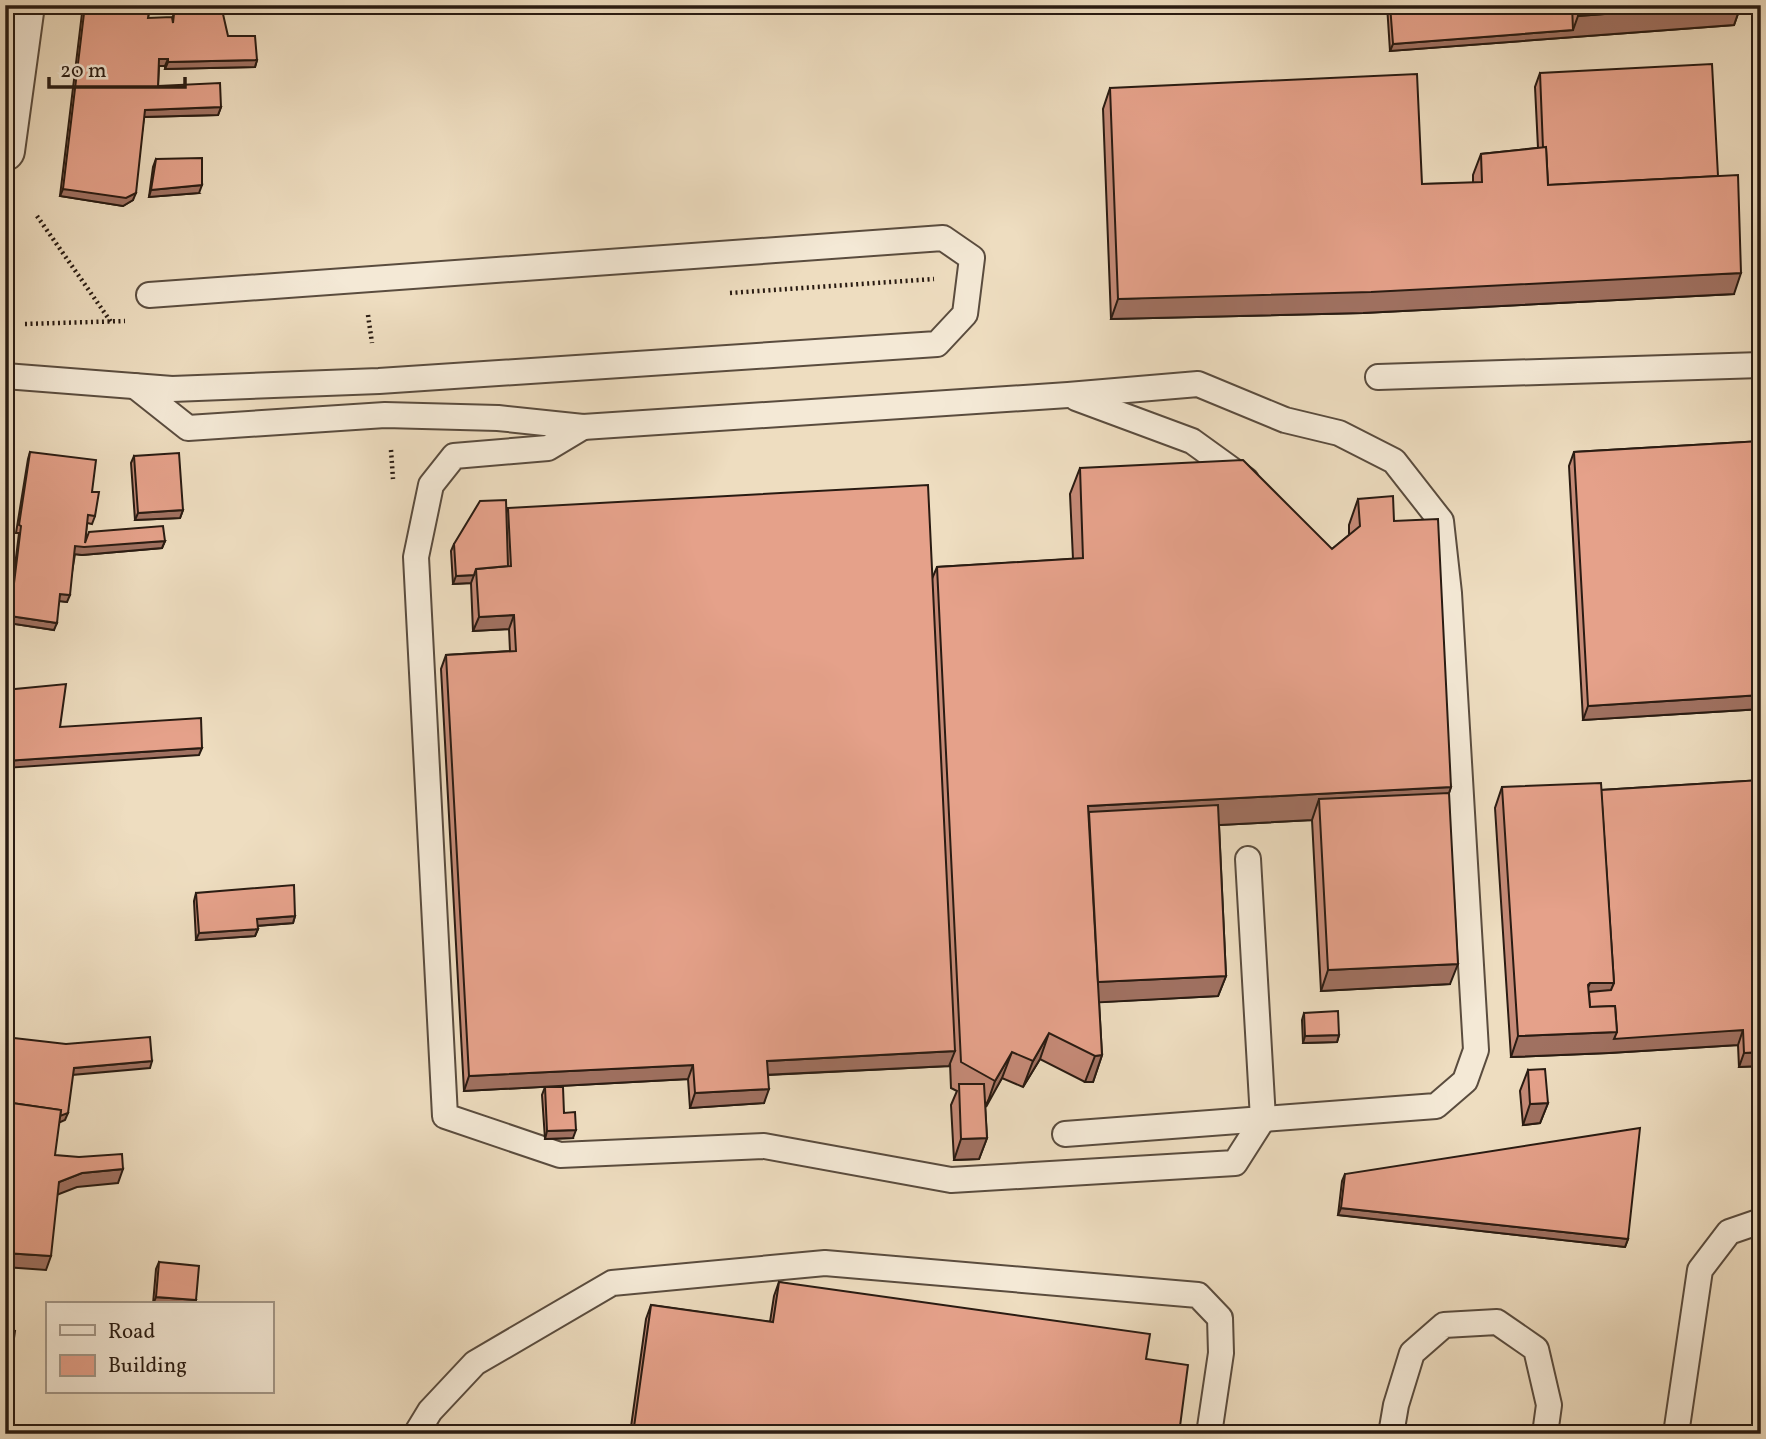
<svg xmlns="http://www.w3.org/2000/svg" width="1766" height="1439" font-family="Vollkorn,serif">
<style>
.lines{fill:none;stroke-linecap:round;stroke-linejoin:round}
.service-casing{stroke:#5a4c3e;stroke-width:28}
.minor-casing{stroke:#5a4c3e;stroke-width:42}
.path{stroke:#291b12;stroke-width:4.5;stroke-dasharray:2 3.5;stroke-linecap:butt}
.service{stroke:#f4e9d6;stroke-width:24}
.minor{stroke:#f4e9d6;stroke-width:38}
.wall{fill:#c58a77;stroke:#291b12;stroke-width:2}
.shaded-wall{fill:#a07161;stroke:#291b12;stroke-width:2}
.building{fill:#e5a18a;stroke:#291b12;stroke-width:2}
</style>
<rect width="100%" height="100%" fill="#eeddc0"/>
<filter id="stains"><feTurbulence type="fractalNoise" baseFrequency=".00286" numOctaves="4"/><feColorMatrix values="0 0 0 0 .2 0 0 0 0 .09 0 0 0 0 .02 0 0 0 .5 -.17"/></filter>
<radialGradient id="worn" r=".72"><stop offset=".6" stop-color="#630" stop-opacity="0"/><stop offset="1" stop-color="#630" stop-opacity=".3"/></radialGradient>
<g class="lines">
<g class="service-casing">
<g id="service">
<path d="M5,376L172,389L379,381L937,344L965,314L972,258L943,238L149,295"/>
<path d="M1378,377L1761,365"/>
<path d="M135,386L188,428L385,415L498,418L583,427L1068,395L1198,384L1285,420L1339,433L1394,461L1441,521L1449,593L1476,1050L1465,1081L1436,1106L1065,1134"/>
<path d="M1076,398L1192,441L1246,480"/>
<path d="M583,427L548,448L454,456L431,485L416,557L445,1116L560,1155L764,1146L951,1180L1235,1163L1263,1119L1248,859"/>
<path d="M416,1434L430,1411L475,1363L612,1283L825,1263L1198,1295L1220,1318L1221,1353L1209,1434"/>
<path d="M1391,1434L1396,1405L1412,1353L1444,1325L1497,1322L1536,1349L1549,1405L1545,1434"/>
<path d="M1676,1434L1700,1270L1729,1232L1761,1221"/>
</g>
</g>
<g class="minor-casing">
<path id="minor" d="M5,151L25,5"/>
</g>
<g class="path">
<path d="M37,216L111,322"/>
<path d="M730,293L934,279"/>
<path d="M368,315L372,343"/>
<path d="M25,324L125,321"/>
<path d="M391,450L393,479"/>
</g>
<use href="#service" class="service"/>
<use href="#minor" class="minor"/>
</g>
<g class="wall">
<path d="M83,5H150L148,18H172L174,14L228,36L257,60L255,67L165,69V66H159L158,86L221,107L218,115L144,117L133,200L123,206L60,196Z"/>
<path d="M1387,5H1741L1734,25L1390,51Z"/>
<path d="M1540,73L1718,176L1734,294L1363,313L1111,319L1103,109L1110,88L1422,184L1473,183V175L1481,154L1538,148L1535,87Z"/>
<path d="M156,159L199,193L149,197L153,167Z"/>
<path d="M1761,441V709L1583,720L1569,466L1574,452Z"/>
<path d="M30,452L92,492L95,516L92,524L87,523L85,543L165,541L162,548L82,555L75,554L67,602L59,601L54,630L8,623L19,533H16L28,459Z"/>
<path d="M134,456L183,510L180,518L135,520L131,463Z"/>
<path d="M1080,468L1332,549L1349,535V525L1358,499L1394,521L1451,787L1449,793L1450,984L1321,991L1312,820L1219,825L1226,976L1218,996L1099,1002L1102,1055L1093,1082H1085L1040,1059L1023,1087L1002,1078L985,1106L987,1138L979,1159L954,1160L951,1105L957,1091L951,1088L950,1063L949,1066L768,1075L764,1103L690,1108L688,1079L464,1091L441,669L446,655L510,651L509,629L473,631L471,583L453,584L451,551L454,544L506,513L508,508L932,579L937,567L1073,559L1070,494Z"/>
<path d="M1761,780V1066L1739,1067L1738,1045L1609,1053L1511,1057L1495,808L1502,787L1601,790Z"/>
<path d="M196,893L295,916L293,923L257,926L258,929L255,936L196,940L194,901Z"/>
<path d="M1304,1013L1339,1035L1337,1042L1303,1043L1302,1020Z"/>
<path d="M1528,1070L1548,1103L1540,1123L1523,1125L1520,1091Z"/>
<path d="M545,1087L564,1113L573,1138L545,1139L542,1095Z"/>
<path d="M1345,1174L1628,1239L1625,1247L1338,1215L1342,1181Z"/>
<path d="M159,1262L196,1300L194,1304H153L156,1269Z"/>
<path d="M779,1282L1146,1359L1179,1434H630L646,1319L651,1305L770,1322L774,1296Z"/>
</g>
<g class="shaded-wall">
<path d="M1726,5H1741L1734,25L1390,51L1393,44L1573,30L1578,16Z"/>
<path d="M159,59H168L165,66H156Z"/>
<path d="M257,60L255,67L165,69L168,62Z"/>
<path d="M221,107L218,115L142,117L145,110Z"/>
<path d="M202,185L199,193L149,197L151,190Z"/>
<path d="M63,189L136,193L133,200L123,206L60,196Z"/>
<path d="M1741,273L1734,294L1363,313L1111,319L1118,299Z"/>
<path d="M183,510L180,518L135,520L138,513Z"/>
<path d="M165,541L162,548L82,555L73,554L75,546Z"/>
<path d="M474,575L471,583L453,584L456,576Z"/>
<path d="M60,594L70,595L67,602L58,601Z"/>
<path d="M514,615L509,629L473,631L479,617Z"/>
<path d="M10,616L57,623L54,630L8,623Z"/>
<path d="M1761,695V709L1583,720L1588,706Z"/>
<path d="M202,748L199,755L5,768V761Z"/>
<path d="M1451,787L1442,814L1319,799L1312,820L1087,832L1088,806Z"/>
<path d="M295,916L293,923L254,926L257,919Z"/>
<path d="M258,929L255,936L196,940L199,933Z"/>
<path d="M1458,964L1450,984L1321,991L1328,970Z"/>
<path d="M1226,976L1218,996L1087,1003L1095,982Z"/>
<path d="M1590,983H1614L1606,1004L1586,992Z"/>
<path d="M1743,1030L1738,1045L1609,1053L1511,1057L1518,1036L1617,1032Z"/>
<path d="M1049,1033L1040,1059L1023,1087L1033,1061Z"/>
<path d="M1339,1035L1337,1042L1303,1043L1305,1036Z"/>
<path d="M955,1051L949,1066L762,1075L767,1061Z"/>
<path d="M1012,1052L1002,1078L986,1107L995,1081Z"/>
<path d="M1761,1052V1066L1739,1067L1744,1053Z"/>
<path d="M1102,1055L1093,1082H1085L1095,1056Z"/>
<path d="M152,1061L150,1068L71,1075L74,1068Z"/>
<path d="M693,1065L688,1079L464,1091L469,1076Z"/>
<path d="M769,1089L764,1103L690,1108L695,1093Z"/>
<path d="M1548,1103L1540,1123L1523,1125L1530,1104Z"/>
<path d="M68,1113L65,1120L56,1124L5,1117Z"/>
<path d="M576,1130L573,1138L545,1139L547,1131Z"/>
<path d="M987,1138L979,1159L954,1160L961,1139Z"/>
<path d="M123,1169L118,1183L77,1187L54,1196L59,1182L82,1173Z"/>
<path d="M1341,1208L1628,1239L1625,1247L1338,1215Z"/>
<path d="M5,1253L51,1256L46,1270L5,1267Z"/>
<path d="M156,1297L196,1300L194,1304H153Z"/>
</g>
<g class="building">
<path d="M85,5H150L148,18L172,17L173,23L174,14H223L228,36H255L257,60L168,62V59H159L158,86L220,83L221,107L145,110L136,193L126,198L63,189Z"/>
<path d="M1390,5H1572L1573,30L1393,44Z"/>
<path d="M1577,5H1726L1578,16Z"/>
<path d="M1712,64L1718,176L1548,185L1546,147L1543,148L1540,73Z"/>
<path d="M1417,74L1422,184L1482,182L1481,154L1546,147L1548,185L1738,175L1741,273L1371,292L1118,299L1110,88Z"/>
<path d="M202,158V185L151,190L156,159Z"/>
<path d="M1761,441V695L1588,706L1574,452Z"/>
<path d="M30,452L96,460L92,492H99L95,516L88,515L85,543L89,532L163,526L165,541L84,547L75,546L70,595L60,594L57,623L10,616L21,526L19,525Z"/>
<path d="M179,453L183,510L138,513L134,456Z"/>
<path d="M1243,460L1332,549L1360,526L1358,499L1393,496L1394,521L1438,519L1451,787L1088,806L1102,1055L1095,1056L1049,1033L1033,1061L1012,1052L995,1081L961,1062L937,567L1083,558L1080,468Z"/>
<path d="M928,485L955,1051L767,1061L769,1089L695,1093L693,1065L469,1076L446,655L516,651L514,615L479,617L476,569L511,566L508,508Z"/>
<path d="M506,500L508,566L476,569L474,575L456,576L454,544L480,501Z"/>
<path d="M66,684L60,727L201,718L202,748L5,761V690Z"/>
<path d="M1761,780V1052L1744,1053L1743,1030L1614,1039L1617,1032L1615,1006L1590,1007L1589,992L1611,990L1614,983L1601,790Z"/>
<path d="M1601,783L1614,983H1590L1588,985L1590,1007L1615,1006L1617,1032L1518,1036L1502,787Z"/>
<path d="M1449,793L1458,964L1328,970L1319,799Z"/>
<path d="M1218,805L1226,976L1098,982L1089,812Z"/>
<path d="M294,885L295,916L257,919L258,929L199,933L196,893Z"/>
<path d="M1338,1011L1339,1035L1305,1036L1304,1013Z"/>
<path d="M5,1037L66,1044L150,1037L152,1061L74,1068L68,1113L60,1116L61,1110L5,1102Z"/>
<path d="M1545,1069L1548,1103L1530,1104L1528,1070Z"/>
<path d="M959,1084H984L987,1138L961,1139Z"/>
<path d="M545,1087H563L564,1113L575,1112L576,1130L547,1131Z"/>
<path d="M5,1102L61,1110L55,1155L79,1157L122,1154L123,1169L82,1173L59,1182L51,1256L5,1253Z"/>
<path d="M1640,1128L1628,1239L1341,1208L1345,1174Z"/>
<path d="M159,1262L199,1266L196,1300L156,1297Z"/>
<path d="M779,1282L1150,1334L1146,1359L1188,1365L1179,1434H633L651,1305L773,1322Z"/>
<path d="M5,1330L15,1331L5,1403Z"/>
</g>
<rect width="1766" height="1439" fill="none" stroke="#eeddc0" stroke-width="28"/>
<rect x="7" y="7" width="1752" height="1425" fill="none" stroke="#291b12" stroke-width="3.5"/>
<rect x="14" y="14" width="1738" height="1411" fill="none" stroke="#291b12" stroke-width="2"/>
<rect x="46" y="1302" width="228" height="91" fill="#f4e9d6" stroke="#a39788" stroke-width="2"/>
<rect x="60" y="1325" width="35" height="10" fill="#f4e9d6" stroke="#a39788" stroke-width="2"/>
<text x="108" y="1338" font-size="21" fill="#291b12">Road</text>
<rect x="60" y="1355" width="35" height="21" fill="#e5a18a" stroke="#a39788" stroke-width="2"/>
<text x="108" y="1372" font-size="21" fill="#291b12">Building</text>
<path d="M49 77v10h136v-10" fill="none" stroke="#291b12" stroke-width="3.5"/>
<text x="60" y="77" font-size="21" fill="#291b12" stroke="#f4e9d6" stroke-width="5" paint-order="stroke">20 m</text>
<rect width="100%" height="100%" filter="url(#stains)"/>
<rect width="100%" height="100%" fill="url(#worn)"/>
</svg>
